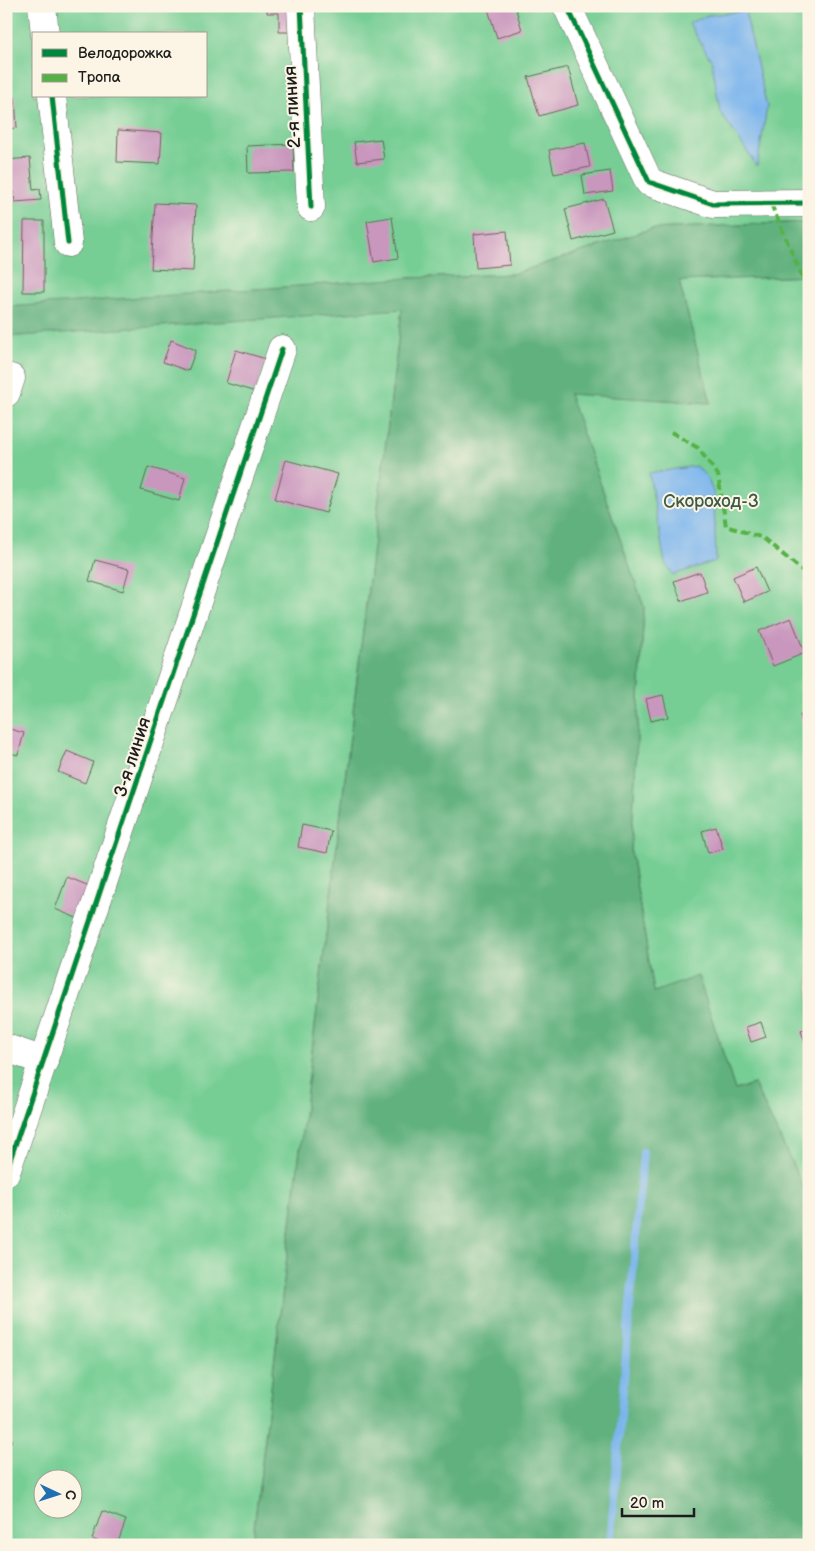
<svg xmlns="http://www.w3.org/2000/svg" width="815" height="1551" font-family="'Balsamiq Sans',sans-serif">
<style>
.green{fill:#76ce94;stroke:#497558;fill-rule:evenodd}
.forest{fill:#60b17e;stroke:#3e664d}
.water{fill:#7cb5ed;stroke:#4c6884}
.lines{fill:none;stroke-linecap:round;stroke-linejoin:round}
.stream{stroke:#7cb5ed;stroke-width:8}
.building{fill:#c996be}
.minor-casing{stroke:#69645c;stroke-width:29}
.minor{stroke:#fff;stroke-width:28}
.quiet{stroke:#55b145;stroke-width:4;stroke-dasharray:8 4;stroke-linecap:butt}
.cycleway-casing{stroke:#fcf5e5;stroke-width:8}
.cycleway{stroke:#00873e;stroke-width:5}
.labels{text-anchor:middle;stroke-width:4;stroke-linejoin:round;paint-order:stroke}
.street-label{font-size:18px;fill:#1c1c1c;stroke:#fcf5e5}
.park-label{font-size:18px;fill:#3c5a46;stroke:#fcf5e5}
</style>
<rect width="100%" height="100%" fill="#fcf5e5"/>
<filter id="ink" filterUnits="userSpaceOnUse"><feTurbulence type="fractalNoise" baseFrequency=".02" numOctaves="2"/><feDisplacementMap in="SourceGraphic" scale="10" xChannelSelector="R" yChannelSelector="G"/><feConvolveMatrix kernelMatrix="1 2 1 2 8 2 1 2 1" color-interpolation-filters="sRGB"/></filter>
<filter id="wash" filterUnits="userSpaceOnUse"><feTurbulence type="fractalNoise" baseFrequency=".0096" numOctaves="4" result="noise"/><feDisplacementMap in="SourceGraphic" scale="20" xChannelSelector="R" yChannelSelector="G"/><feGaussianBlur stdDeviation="1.12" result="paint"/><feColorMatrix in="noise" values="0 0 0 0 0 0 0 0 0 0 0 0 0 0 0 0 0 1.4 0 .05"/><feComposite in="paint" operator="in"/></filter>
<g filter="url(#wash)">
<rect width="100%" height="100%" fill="#f7ead3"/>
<g class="green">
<path d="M6,6H809V222L651,229L513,274L408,278L402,309L252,1545H6ZM34,34H206V96H34ZM42,1478H72V1508H42Z"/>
<path d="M809,276V1199L754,1084L735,1090L698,977L654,993L631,852L644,607L568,393L710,403L679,281Z"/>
</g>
<path class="forest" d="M809,222V276L679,281L711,403L569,394L644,607L631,852L654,992L698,976L735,1090L754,1084L809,1199V1545H252L402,309L6,337V307L408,278L513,274L651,229Z"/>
<g class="water">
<path d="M745,11L767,107L757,166L720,112L712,62L689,23L708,15Z"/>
<path d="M696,466L707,477L714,494L716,561L673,575L665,563L649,473Z"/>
</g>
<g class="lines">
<path class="stream" d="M610,1545L643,1152"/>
</g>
<g id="blocks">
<g class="building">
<path d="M267,6H291V32H279V13H267Z"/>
<path d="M487,6H515L522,30L497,38Z"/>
<path d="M568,67L578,105L539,116L528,77Z"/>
<path d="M15,97L17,128L6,129V98Z"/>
<path d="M118,130L162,133L160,164L117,162Z"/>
<path d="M381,139L384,159L357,162L354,142Z"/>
<path d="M585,143L590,167L554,174L549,150Z"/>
<path d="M293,144L294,172L248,173L247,146Z"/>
<path d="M30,158L33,190L40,189L41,200L15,202L14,192H6V160Z"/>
<path d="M610,171L613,191L585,195L582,175Z"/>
<path d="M604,199L613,230L573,241L565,209Z"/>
<path d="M155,203L196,205L193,271L151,269Z"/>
<path d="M392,217L398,258L374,262L367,221Z"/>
<path d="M24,221H44V292H23Z"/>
<path d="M507,231L510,265L476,268L474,234Z"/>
<path d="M171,340L196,350L188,371L163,362Z"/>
<path d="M236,350L266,359L256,392L226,383Z"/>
<path d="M286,460L338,474L326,513L275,499Z"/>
<path d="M148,467L185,478L179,501L141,490Z"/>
<path d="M95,560L129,569L123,591L89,581Z"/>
<path d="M756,567L767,592L744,602L733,577Z"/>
<path d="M700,572L707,592L681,601L674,581Z"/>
<path d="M791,618L805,653L773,666L759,631Z"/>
<path d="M663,695L668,717L651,721L646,699Z"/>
<path d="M809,713V741H808L800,715Z"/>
<path d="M6,728L24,733L18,755L6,752Z"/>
<path d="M67,751L93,762L85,783L58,772Z"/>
<path d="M302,825L331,831L327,853L298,847Z"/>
<path d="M716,827L723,849L708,853L702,831Z"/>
<path d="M67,877L92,887L79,919L55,909Z"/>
<path d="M761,1022L766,1037L751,1042L746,1027Z"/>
<path d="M809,1028V1051L808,1052L801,1031Z"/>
<path d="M6,1307L11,1308L7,1325H6Z"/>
<path d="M6,1437L12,1439L6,1454Z"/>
<path d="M102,1511L126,1520L117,1545H108L92,1539Z"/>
</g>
</g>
</g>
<g filter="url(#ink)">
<use href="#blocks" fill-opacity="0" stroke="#69645c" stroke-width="1"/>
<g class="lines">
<g class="minor-casing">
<g id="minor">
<path d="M42,6L45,34"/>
<path d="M301,6L311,207"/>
<path d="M567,6L649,182L713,204L809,203"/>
<path d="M52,96L68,243"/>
<path d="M6,393L11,378"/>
<path d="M6,1048L44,1061"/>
<path d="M6,1172L282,349"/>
</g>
</g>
<use href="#minor" class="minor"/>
<g class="quiet">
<path d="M771,204L809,292"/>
<path d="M671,432L698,448L718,475L726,526L763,538L809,576"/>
</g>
<g class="cycleway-casing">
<g id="cycleway">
<path d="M301,6L311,207"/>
<path d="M567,6L649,182L713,204L809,203"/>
<path d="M52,96L68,243"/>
<path d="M6,1172L282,349"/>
</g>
</g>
<use href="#cycleway" class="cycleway"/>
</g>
</g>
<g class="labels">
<g class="street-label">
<text transform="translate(292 107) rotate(-93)" y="6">2-я линия</text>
<text transform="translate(132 757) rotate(-72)" y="6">3-я линия</text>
</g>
<g class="park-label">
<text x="711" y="507">Скороход-3</text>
</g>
</g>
<rect width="815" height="1551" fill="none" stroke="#fcf5e5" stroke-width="25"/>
<rect x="32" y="32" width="175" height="65" fill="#fcf5e5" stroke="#a29e95"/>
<rect x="42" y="49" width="25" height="8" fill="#00873e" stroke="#a29e95"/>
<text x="78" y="58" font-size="15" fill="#1c1c1c">Велодорожка</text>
<rect x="42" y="74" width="25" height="8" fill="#55b145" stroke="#a29e95"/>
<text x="78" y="82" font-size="15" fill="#1c1c1c">Тропа</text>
<g transform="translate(58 1494) rotate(94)"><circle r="24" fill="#fcf5e5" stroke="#a29e95"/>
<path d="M0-4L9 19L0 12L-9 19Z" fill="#1f6fb2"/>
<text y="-8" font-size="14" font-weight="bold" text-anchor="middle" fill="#1c1c1c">С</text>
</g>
<path d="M622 1508v8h72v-8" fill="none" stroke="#1c1c1c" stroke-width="2.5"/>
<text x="630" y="1508" font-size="15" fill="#1c1c1c" stroke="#fcf5e5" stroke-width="4" paint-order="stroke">20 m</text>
</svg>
